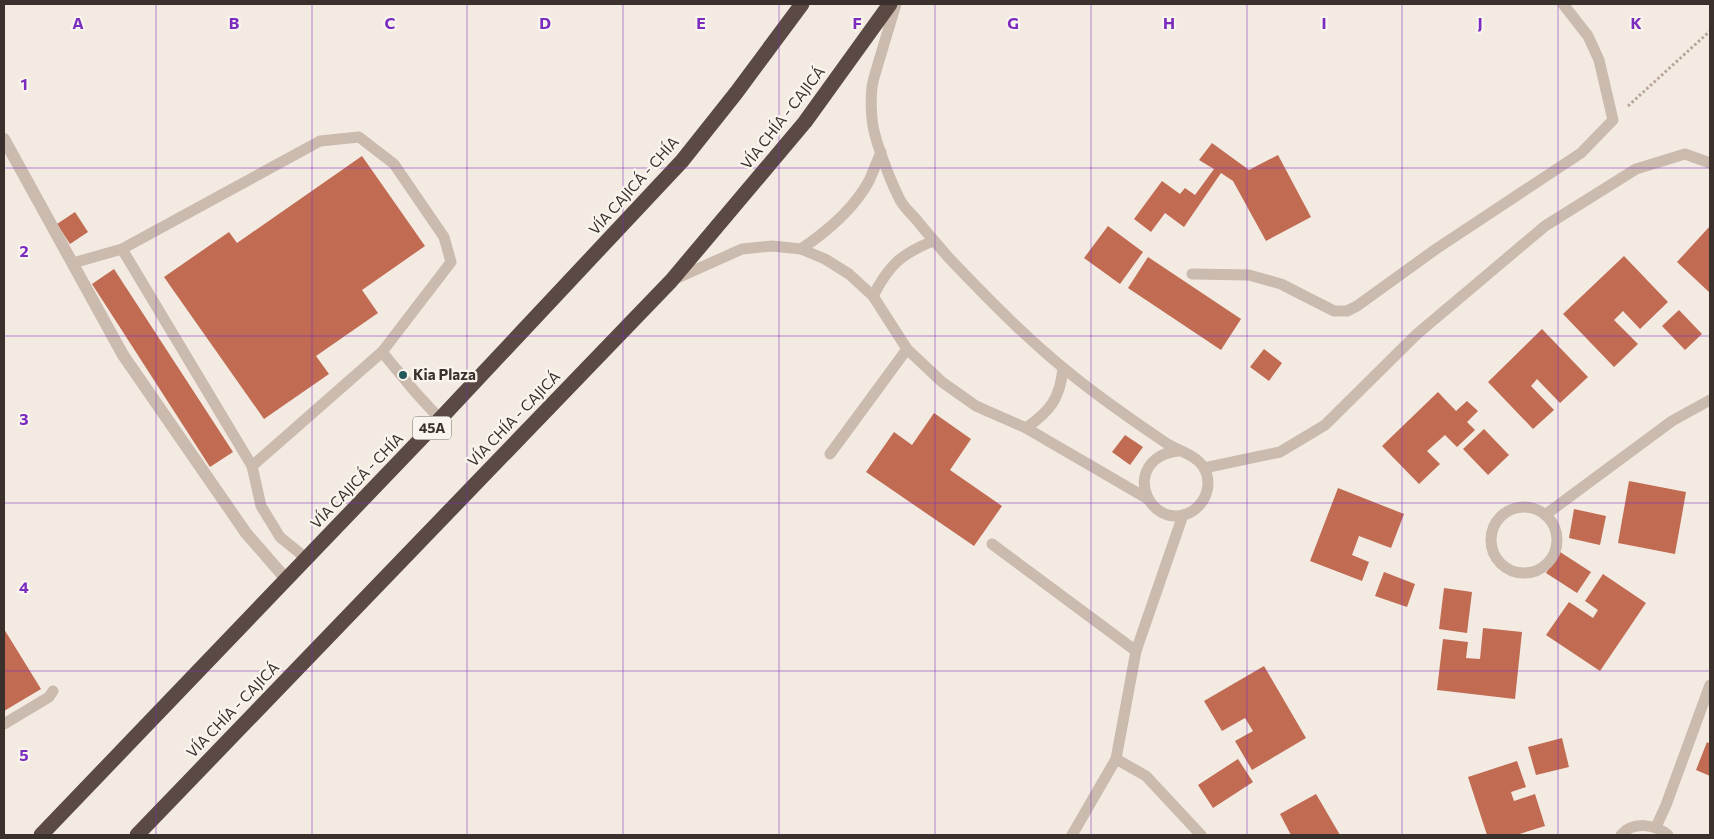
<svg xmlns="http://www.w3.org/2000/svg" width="1714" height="839" font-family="Commissioner,sans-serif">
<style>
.building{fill:#c06b52}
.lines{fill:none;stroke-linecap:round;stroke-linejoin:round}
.path{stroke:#b7a498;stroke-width:3;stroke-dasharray:2.5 2.5;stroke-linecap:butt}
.lane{stroke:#cbbaae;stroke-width:11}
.street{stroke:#cbbaae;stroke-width:12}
.highway{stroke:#5a4a43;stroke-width:15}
.grid{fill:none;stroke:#7b2cbf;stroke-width:1;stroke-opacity:0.55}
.poi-dot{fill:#23575a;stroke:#faf4ee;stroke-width:2}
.labels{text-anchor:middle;stroke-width:4.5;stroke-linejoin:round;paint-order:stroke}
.shield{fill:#faf4ee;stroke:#746b66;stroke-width:1}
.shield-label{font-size:14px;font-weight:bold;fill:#3a302c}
.street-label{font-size:15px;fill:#3a302c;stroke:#faf4ee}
.poi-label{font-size:15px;font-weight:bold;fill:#3a302c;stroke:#faf4ee;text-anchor:start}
.grid-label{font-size:16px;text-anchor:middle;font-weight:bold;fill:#7b2cbf;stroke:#faf4ee;stroke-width:4.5;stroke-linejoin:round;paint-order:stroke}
</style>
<rect width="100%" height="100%" fill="#f3eae2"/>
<g class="building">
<path d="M1212,143L1249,170L1278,155L1311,217L1266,241L1233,181L1221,173L1184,227L1165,213L1151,232L1134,219L1162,181L1180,194L1185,188L1195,195L1214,169L1199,160Z"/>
<path d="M362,156L425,246L362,290L378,313L316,356L329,374L264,419L164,277L229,232L237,243Z"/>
<path d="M75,212L88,232L70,244L57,224Z"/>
<path d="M1108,226L1143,252L1120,284L1084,258Z"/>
<path d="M1710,226V293L1677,262Z"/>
<path d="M1624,256L1668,302L1640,329L1623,311L1614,320L1638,344L1614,367L1563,314Z"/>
<path d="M1148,257L1241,319L1221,350L1128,288Z"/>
<path d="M114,269L233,452L210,467L92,284Z"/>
<path d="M1679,310L1702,334L1685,350L1662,326Z"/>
<path d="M1542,329L1588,377L1560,403L1537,379L1531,386L1554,410L1533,429L1488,382Z"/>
<path d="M1264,349L1282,363L1269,381L1250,367Z"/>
<path d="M1438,392L1456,411L1467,401L1478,411L1467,422L1475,430L1457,447L1445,435L1427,451L1440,464L1419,484L1382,446Z"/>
<path d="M934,413L971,439L950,470L1002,506L974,546L866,472L894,432L912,445Z"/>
<path d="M1484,429L1509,455L1488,475L1463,449Z"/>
<path d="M1125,435L1143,447L1130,465L1112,452Z"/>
<path d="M1629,481L1686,492L1675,554L1618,543Z"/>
<path d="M1338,488L1404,514L1391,548L1359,536L1352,555L1369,562L1362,581L1310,561Z"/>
<path d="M1574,509L1606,516L1600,545L1569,538Z"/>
<path d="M1560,552L1591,572L1577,593L1546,573Z"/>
<path d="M1384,572L1415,584L1407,607L1375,596Z"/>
<path d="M1603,574L1646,603L1600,671L1546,635L1569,602L1593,618L1598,610L1585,601Z"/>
<path d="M1444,588L1472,592L1467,633L1439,629Z"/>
<path d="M1483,628L1522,632L1515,699L1437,690L1443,639L1468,642L1466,658L1480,659Z"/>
<path d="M4,629L41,689L4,711Z"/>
<path d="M1264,666L1306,738L1252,770L1235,741L1253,731L1245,718L1222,731L1204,701Z"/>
<path d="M1562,738L1569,767L1536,775L1528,747Z"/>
<path d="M1707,742L1710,744V776L1696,770Z"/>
<path d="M1238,759L1253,782L1213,808L1198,785Z"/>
<path d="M1517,761L1526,787L1511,792L1514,801L1535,794L1545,826L1516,835H1487L1468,777Z"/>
<path d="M1316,794L1340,835H1291L1280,814Z"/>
</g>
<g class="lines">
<path class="path" d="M1628,106L1710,31"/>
<g class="lane">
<path d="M896,4C890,24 884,44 878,64C876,72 873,79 872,87C871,97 871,109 872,118C873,138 891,182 900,200C904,207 910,213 915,218C926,232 937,244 948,257C989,300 1030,342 1077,379C1106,402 1135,422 1166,443C1175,449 1189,453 1197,460C1217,476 1208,509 1183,515C1151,523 1130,479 1156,459C1162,454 1170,452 1178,451"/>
<path d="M122,249L252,466L261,506L280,537L307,559"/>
<path d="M801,249C828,231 853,210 869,181C873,172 877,162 881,152"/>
<path d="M73,263L122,249L320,141L359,137L394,164L444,237L451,262L382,352L416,393L440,419"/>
<path d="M1192,274L1249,275L1281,284L1334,311H1347L1357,306L1436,249L1581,153L1613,120L1599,60L1588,36L1563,4"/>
<path d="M675,279L742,249L772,246L801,249L825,259L849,274L873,296L907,349L942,382L976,406L1026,428L1148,499"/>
<path d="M873,296C889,265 901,254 933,241"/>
<path d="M1026,428C1050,411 1060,399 1063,368"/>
<path d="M830,454L907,349"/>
<path d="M252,466L382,352"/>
<path d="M1204,468L1280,452L1325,425L1417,334L1545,226L1636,169L1685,154L1710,163"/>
<circle cx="1524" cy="540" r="33"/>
<path d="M1545,515L1672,421L1710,400"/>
<path d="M992,544L1136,651"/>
<path d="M4,724L49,697L53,691"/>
<path d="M1116,759L1146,776L1201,835"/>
<path d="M1656,827L1666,805L1710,685"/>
<path d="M1072,835L1116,759L1136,651L1183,515"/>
<path d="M1621,835C1633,821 1655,824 1668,835"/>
</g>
<path class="street" d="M4,139L123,355L246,533L286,579"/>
<g class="highway">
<path d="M41,835L440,419L682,161L736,93L802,4"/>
<path d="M137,835L671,281L805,122L890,4"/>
</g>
</g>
<path class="grid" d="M156,4V835M312,4V835M467,4V835M623,4V835M779,4V835M935,4V835M1091,4V835M1247,4V835M1402,4V835M1558,4V835M4,168H1710M4,336H1710M4,503H1710M4,671H1710"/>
<circle class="poi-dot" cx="403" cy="375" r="5"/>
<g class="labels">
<rect class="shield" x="413" y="416.5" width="38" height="23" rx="4"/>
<g class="shield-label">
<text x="432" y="433">45A</text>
</g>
<g class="street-label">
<text transform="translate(783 118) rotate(-52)" y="5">VÍA CHÍA - CAJICÁ</text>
<text transform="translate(634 186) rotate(-48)" y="5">VÍA CAJICÁ - CHÍA</text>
<text transform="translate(514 419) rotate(-46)" y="5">VÍA CHÍA - CAJICÁ</text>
<text transform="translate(357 481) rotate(-46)" y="5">VÍA CAJICÁ - CHÍA</text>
<text transform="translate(233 710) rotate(-46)" y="5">VÍA CHÍA - CAJICÁ</text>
</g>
<g class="poi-label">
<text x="413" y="380">Kia Plaza</text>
</g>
</g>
<g class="grid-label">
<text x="78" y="29">A</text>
<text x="234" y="29">B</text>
<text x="390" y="29">C</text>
<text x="545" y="29">D</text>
<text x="701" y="29">E</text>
<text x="857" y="29">F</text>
<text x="1013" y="29">G</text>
<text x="1169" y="29">H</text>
<text x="1324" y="29">I</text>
<text x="1480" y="29">J</text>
<text x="1636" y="29">K</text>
<text x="24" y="90">1</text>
<text x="24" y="257">2</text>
<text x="24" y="425">3</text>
<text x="24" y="593">4</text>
<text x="24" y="761">5</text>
</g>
<rect width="1714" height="839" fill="none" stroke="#3a302c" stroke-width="10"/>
</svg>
